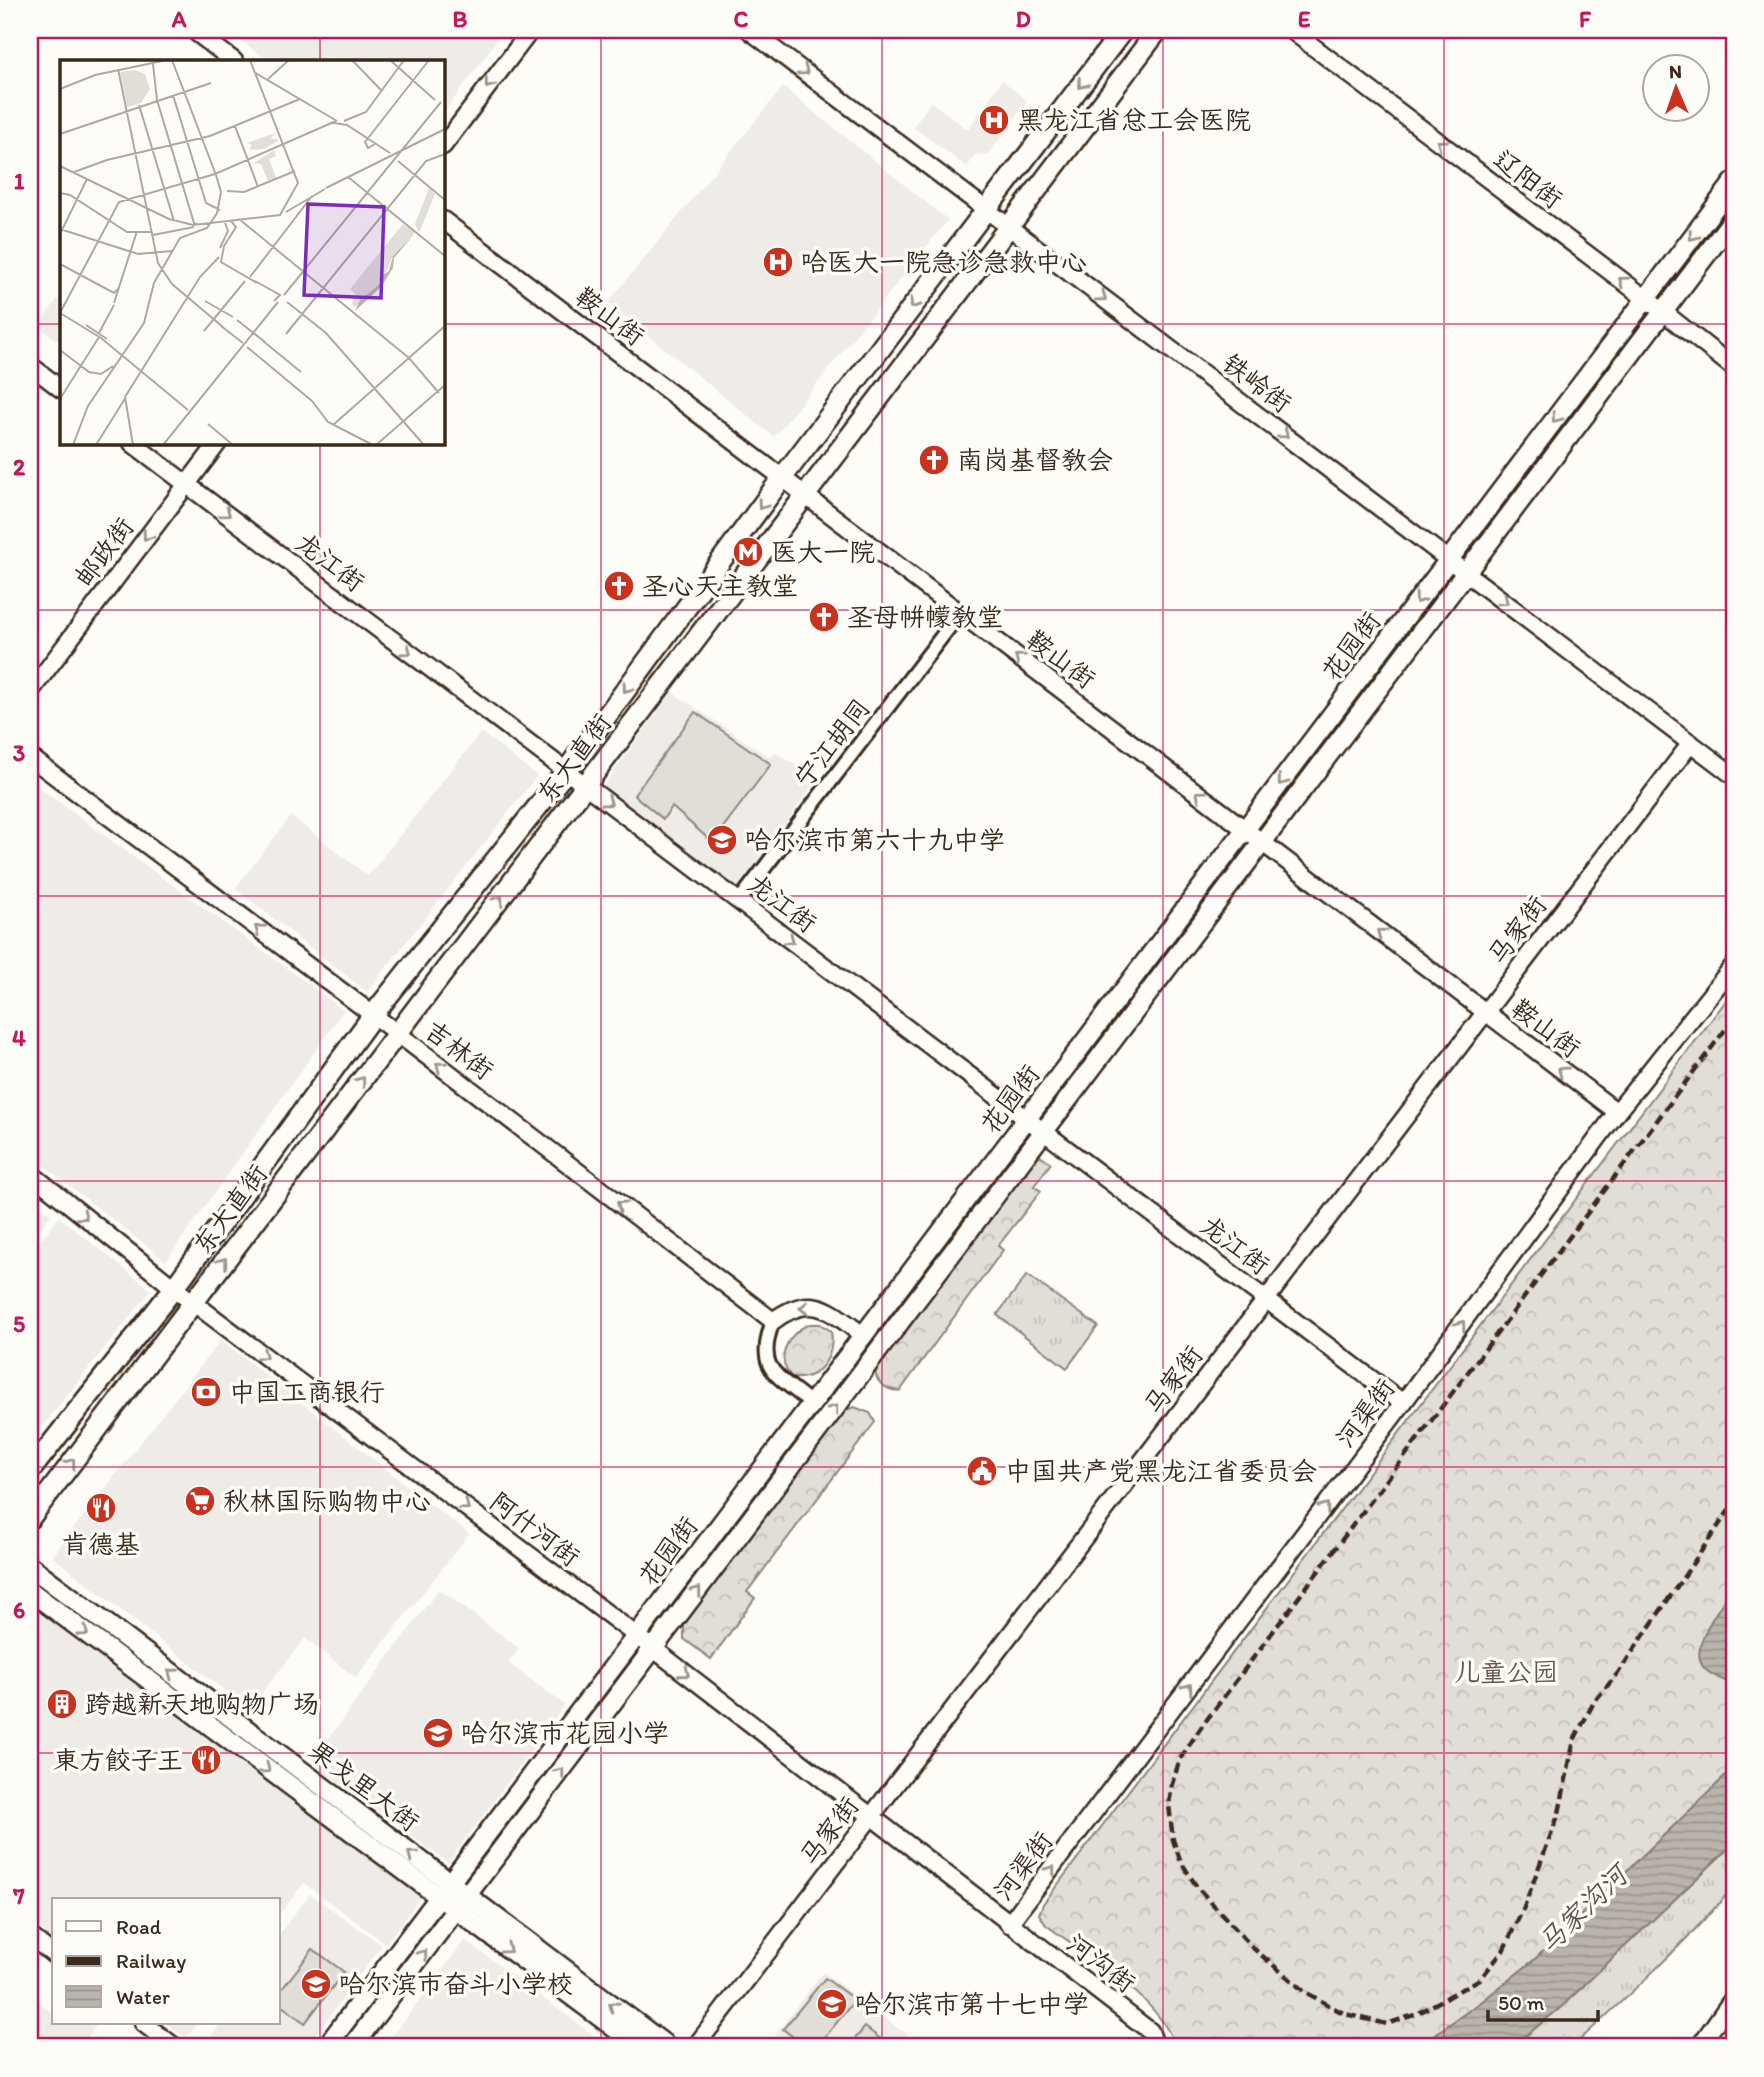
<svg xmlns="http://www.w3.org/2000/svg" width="1764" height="2077" font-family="Itim,'LXGW WenKai TC',sans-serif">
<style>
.built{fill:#efece7}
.grass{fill:url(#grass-tufts);stroke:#8e847a;stroke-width:2}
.forest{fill:url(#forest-crowns);stroke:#8e847a;stroke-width:2}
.pitch{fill:#e1ded7;stroke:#8e847a;stroke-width:2}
.water{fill:url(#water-rules);stroke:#887d74;stroke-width:2}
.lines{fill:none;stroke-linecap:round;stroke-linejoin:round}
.minor-casing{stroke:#3b2a1e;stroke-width:18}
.tertiary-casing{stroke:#3b2a1e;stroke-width:21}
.secondary-casing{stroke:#3b2a1e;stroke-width:23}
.primary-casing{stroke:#3b2a1e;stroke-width:24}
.minor{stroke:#fdfcf7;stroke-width:12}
.tertiary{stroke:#fdfcf7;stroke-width:16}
.secondary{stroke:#fdfcf7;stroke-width:18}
.primary{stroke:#fdfcf7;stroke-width:19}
.rail{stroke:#3b2a1e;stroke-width:4.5;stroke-dasharray:10 5;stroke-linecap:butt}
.oneway{stroke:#9c938a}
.grid{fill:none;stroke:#c2185b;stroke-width:2;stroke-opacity:0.55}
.labels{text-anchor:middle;stroke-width:7;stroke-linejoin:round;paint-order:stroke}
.poi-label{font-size:26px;fill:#3b2a1e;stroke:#fdfcf7;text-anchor:start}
.street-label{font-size:26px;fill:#3b2a1e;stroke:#fdfcf7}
.park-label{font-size:26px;fill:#64574c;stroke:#fdfcf7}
.water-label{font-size:28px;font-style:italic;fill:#615349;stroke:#fdfcf7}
.inset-road{fill:none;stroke:#afa8a0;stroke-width:2}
.view{fill:#7b2cbf;fill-opacity:0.15;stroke:#7b2cbf;stroke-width:3.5}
.inset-edge{fill:none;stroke:#3b2a1e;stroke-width:3.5}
.neatline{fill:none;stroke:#c2185b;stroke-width:2.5}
.grid-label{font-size:23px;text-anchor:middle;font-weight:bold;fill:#c2185b}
</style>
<defs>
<pattern id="grass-tufts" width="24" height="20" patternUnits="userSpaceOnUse" patternTransform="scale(1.75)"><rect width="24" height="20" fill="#e1ded7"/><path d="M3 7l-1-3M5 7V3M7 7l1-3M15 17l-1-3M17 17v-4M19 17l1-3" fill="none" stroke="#c2bfb8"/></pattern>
<pattern id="forest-crowns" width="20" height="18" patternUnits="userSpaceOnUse" patternTransform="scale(1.75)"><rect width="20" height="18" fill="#e1ded7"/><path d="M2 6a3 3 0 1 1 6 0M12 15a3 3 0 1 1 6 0" fill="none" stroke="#c2bfb8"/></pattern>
<pattern id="water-rules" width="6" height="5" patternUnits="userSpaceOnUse" patternTransform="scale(1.75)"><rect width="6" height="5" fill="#bbb4ad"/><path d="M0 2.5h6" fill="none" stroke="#99938c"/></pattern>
</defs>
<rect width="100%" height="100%" fill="#fdfcf7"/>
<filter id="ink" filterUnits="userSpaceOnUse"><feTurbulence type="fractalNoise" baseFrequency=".0143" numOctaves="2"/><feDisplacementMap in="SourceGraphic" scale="14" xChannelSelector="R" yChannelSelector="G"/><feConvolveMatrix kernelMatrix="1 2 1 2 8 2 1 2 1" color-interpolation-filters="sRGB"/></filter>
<g filter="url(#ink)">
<g class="built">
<path d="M226,30H504L443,114V61H269Z"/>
<path d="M1002,80L1027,101L987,156L976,154L967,167L913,127L931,102L968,130Z"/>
<path d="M783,87L948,220L774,437L608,303Z"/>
<path d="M60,296L61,297V343L38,326Z"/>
<path d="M672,692L769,757L775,752L817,779L738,891L602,788Z"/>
<path d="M481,732L537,776L367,992L235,888L291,816L368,876Z"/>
<path d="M30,781L344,1010L166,1261L30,1155Z"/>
<path d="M30,1197L51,1214L30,1242Z"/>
<path d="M59,1217L151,1290L30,1442V1254Z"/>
<path d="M221,1340L469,1534L356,1678L305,1638L249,1710L52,1556Z"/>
<path d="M439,1589L519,1648L508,1663L565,1705L448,1863L311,1762Z"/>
<path d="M30,1605L421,1897L386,1944L304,1883L278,1916V1900H54V1939L30,1921Z"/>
<path d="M310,1894L382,1945L307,2047H209L205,2044L221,2023H278V1935Z"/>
<path d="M465,1940L609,2047H384Z"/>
<path d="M823,1972L923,2047H779L783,2042L775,2035Z"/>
<path d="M30,1996L54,2014V2023H98L81,2047H30Z"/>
<path d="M166,2023H198L186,2038Z"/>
</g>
<g class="grass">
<path d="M1027,1275L1098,1326L1067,1368L997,1315Z"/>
<path d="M1734,1843V1886C1685,1944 1628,1996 1572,2047H1512L1560,2008Z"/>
</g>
<g class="forest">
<path d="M1734,990V1768L1534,1960L1480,2003L1417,2047H1175C1161,1998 1086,1955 1046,1925L1039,1914L1043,1904Z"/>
<path d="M1039,1155L1051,1163L1034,1186L1041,1191L998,1246L1003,1250L900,1391C887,1390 877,1384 875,1371L1027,1157Z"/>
<path d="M810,1324H820L831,1331C835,1356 820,1380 793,1378C773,1360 788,1332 810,1324Z"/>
<path d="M854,1407L870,1413L875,1422L747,1592L755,1598L711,1659L684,1639V1624L842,1412Z"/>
</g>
<g class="pitch">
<path d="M695,712L771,764L712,842L672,807L663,819L634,795Z"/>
<path d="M313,1949L344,1972L305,2023L278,2003V1994Z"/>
<path d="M825,1978L855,2000L817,2047H806L783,2029Z"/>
<path d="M865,2027L891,2047H848Z"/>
</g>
<g class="water">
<path d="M1734,1585V1685C1725,1680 1713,1677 1705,1669C1685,1649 1723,1604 1734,1585Z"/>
<path d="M1734,1768V1843L1560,2008L1512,2047H1417L1480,2003L1534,1960Z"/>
</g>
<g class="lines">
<g class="minor-casing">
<g id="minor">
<path d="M739,901L960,613"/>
<path d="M773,1321C754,1372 779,1375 812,1404"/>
</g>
</g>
<g class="tertiary-casing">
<g id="tertiary">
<path d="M193,30L234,61"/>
<path d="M749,30L1734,776"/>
<path d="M1291,30L1653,304L1734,368"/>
<path d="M443,146L531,30"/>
<path d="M443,220L1617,1112"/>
<path d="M30,365L61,389"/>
<path d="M132,443L1403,1403"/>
<path d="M30,692L218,443"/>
<path d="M30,757L397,1033L773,1321C813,1291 830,1311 864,1336"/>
<path d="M30,1173L174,1288L637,1636L1150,2031L1156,2047"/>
<path d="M1009,1924L1403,1403L1617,1112L1734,965"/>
<path d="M30,1936L54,1955"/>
<path d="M143,2023L175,2047"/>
<path d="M695,2047L1691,743"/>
<path d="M1699,2047L1734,1997"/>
</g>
</g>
<g class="secondary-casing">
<g id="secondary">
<path d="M30,1566L668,2047"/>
<path d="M30,1591L640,2047"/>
<path d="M326,2047L1734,182"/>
<path d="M352,2047L1734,218"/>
</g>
</g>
<g class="primary-casing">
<g id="primary">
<path d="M30,1471L174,1288L373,1015L566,771L782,478L1123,30"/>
<path d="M30,1518L1158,30"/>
</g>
</g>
<use href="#minor" class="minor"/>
<use href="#tertiary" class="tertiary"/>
<use href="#secondary" class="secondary"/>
<use href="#primary" class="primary"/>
<path class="rail" d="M1734,1018L1202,1726L1180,1759L1172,1784L1169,1805L1173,1840L1181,1862L1197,1887L1253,1948L1305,1992L1345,2014L1387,2024L1417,2014L1480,1979L1503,1951L1524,1907L1559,1813L1574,1740L1594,1702L1618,1673L1734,1503"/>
</g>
<defs><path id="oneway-chevron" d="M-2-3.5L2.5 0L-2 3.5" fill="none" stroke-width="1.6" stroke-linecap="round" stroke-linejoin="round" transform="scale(1.75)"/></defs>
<g class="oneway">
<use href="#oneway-chevron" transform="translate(804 71) rotate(37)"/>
<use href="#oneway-chevron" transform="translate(489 84) rotate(127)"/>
<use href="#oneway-chevron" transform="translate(1082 84) rotate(127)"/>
<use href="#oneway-chevron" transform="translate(1441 144) rotate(-143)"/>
<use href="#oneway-chevron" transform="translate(1693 236) rotate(127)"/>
<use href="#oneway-chevron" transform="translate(1623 281) rotate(-143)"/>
<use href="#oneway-chevron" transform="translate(1102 297) rotate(37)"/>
<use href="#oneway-chevron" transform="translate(914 304) rotate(127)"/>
<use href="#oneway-chevron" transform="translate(1556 418) rotate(127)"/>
<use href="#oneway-chevron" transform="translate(1284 434) rotate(37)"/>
<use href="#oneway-chevron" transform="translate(762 505) rotate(126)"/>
<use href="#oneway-chevron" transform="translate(226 513) rotate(37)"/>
<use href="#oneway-chevron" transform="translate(147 536) rotate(127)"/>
<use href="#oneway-chevron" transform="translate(1419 599) rotate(127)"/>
<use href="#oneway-chevron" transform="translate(1504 601) rotate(37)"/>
<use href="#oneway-chevron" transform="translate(407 651) rotate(37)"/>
<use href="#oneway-chevron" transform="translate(1019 658) rotate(-143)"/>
<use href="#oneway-chevron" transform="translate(627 688) rotate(126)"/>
<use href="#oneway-chevron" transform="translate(1282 781) rotate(127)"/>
<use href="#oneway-chevron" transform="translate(1200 795) rotate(-143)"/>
<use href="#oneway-chevron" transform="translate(608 802) rotate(37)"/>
<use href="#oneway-chevron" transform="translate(499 900) rotate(-53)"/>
<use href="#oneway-chevron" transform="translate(259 929) rotate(-143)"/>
<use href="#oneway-chevron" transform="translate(1381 933) rotate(-143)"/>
<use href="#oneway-chevron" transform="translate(790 940) rotate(37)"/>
<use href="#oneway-chevron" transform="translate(440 1066) rotate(-143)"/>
<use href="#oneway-chevron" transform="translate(1562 1071) rotate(-143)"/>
<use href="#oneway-chevron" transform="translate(361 1081) rotate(-53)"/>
<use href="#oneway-chevron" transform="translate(621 1205) rotate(-143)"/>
<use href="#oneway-chevron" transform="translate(83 1216) rotate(38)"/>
<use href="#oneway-chevron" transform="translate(223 1262) rotate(-53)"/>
<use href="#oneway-chevron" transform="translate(804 1308) rotate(178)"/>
<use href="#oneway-chevron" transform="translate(1461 1325) rotate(-54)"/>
<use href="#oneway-chevron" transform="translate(263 1355) rotate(37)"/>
<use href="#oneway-chevron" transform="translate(834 1409) rotate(-53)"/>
<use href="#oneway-chevron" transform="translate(71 1463) rotate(-53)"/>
<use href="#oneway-chevron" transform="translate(465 1506) rotate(37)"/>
<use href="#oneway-chevron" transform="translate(1325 1507) rotate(-53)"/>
<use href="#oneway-chevron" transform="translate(697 1591) rotate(-53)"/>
<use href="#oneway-chevron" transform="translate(84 1632) rotate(37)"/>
<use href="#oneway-chevron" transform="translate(172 1673) rotate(-143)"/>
<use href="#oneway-chevron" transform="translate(685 1673) rotate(38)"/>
<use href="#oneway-chevron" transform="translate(1188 1688) rotate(-53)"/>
<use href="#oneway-chevron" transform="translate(266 1769) rotate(37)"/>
<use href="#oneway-chevron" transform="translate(560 1772) rotate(-53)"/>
<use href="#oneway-chevron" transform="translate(412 1855) rotate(-143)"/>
<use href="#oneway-chevron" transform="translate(1051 1870) rotate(-53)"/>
<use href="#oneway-chevron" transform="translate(507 1949) rotate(37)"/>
<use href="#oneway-chevron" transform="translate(423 1954) rotate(-53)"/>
<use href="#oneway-chevron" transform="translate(613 2006) rotate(-143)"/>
</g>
</g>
<path class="grid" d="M320,30V61M601,30V2047M882,30V2047M1163,30V2047M1444,30V2047M30,324H61M443,324H1734M320,443V2047M30,610H1734M30,896H1734M30,1181H1734M30,1467H1734M30,1753H1734"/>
<defs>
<g id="hospital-disc" transform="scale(1.575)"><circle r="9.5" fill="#c8321e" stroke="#fdfcf7"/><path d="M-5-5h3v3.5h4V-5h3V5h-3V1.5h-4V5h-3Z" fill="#fff"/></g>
<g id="church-disc" transform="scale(1.575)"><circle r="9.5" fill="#c8321e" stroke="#fdfcf7"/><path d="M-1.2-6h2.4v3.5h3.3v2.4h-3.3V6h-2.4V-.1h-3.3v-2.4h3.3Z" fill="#fff"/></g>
<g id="metro-disc" transform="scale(1.575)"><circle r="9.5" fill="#c8321e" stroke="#fdfcf7"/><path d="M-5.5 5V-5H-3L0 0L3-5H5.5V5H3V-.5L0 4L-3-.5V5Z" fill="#fff"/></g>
<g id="school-disc" transform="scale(1.575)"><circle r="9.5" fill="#c8321e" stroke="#fdfcf7"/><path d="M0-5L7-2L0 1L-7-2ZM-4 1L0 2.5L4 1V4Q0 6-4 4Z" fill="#fff"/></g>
<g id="bank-disc" transform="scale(1.575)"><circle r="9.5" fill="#c8321e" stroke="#fdfcf7"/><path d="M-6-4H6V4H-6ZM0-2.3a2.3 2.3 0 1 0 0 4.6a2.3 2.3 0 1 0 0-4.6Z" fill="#fff"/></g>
<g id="civic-disc" transform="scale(1.575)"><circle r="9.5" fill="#c8321e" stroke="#fdfcf7"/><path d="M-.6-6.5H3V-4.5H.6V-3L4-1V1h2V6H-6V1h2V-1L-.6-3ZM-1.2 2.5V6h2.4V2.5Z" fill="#fff"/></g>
<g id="supermarket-disc" transform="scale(1.575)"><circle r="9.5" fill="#c8321e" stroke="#fdfcf7"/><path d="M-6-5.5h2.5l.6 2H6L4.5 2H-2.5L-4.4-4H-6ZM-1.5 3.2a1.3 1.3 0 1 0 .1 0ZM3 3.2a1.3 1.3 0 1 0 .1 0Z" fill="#fff"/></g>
<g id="restaurant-disc" transform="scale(1.575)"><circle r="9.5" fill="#c8321e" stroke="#fdfcf7"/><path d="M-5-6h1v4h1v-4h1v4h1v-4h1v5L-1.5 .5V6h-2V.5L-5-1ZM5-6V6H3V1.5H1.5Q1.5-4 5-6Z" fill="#fff"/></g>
<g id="building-disc" transform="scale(1.575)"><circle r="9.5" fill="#c8321e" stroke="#fdfcf7"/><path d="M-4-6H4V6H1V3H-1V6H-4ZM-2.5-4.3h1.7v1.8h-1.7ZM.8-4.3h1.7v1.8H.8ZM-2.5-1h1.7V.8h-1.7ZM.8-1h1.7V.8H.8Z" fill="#fff"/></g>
</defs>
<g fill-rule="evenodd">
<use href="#hospital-disc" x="994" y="120"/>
<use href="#hospital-disc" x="778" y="262"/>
<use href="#church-disc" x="934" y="460"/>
<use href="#metro-disc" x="748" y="552"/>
<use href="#church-disc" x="619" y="586"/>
<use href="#church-disc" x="824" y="617"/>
<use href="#school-disc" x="722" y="840"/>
<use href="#bank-disc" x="206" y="1392"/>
<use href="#civic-disc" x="982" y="1471"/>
<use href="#supermarket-disc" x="200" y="1501"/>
<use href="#restaurant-disc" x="101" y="1508"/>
<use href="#building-disc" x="62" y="1704"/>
<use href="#school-disc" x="438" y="1733"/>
<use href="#restaurant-disc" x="206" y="1760"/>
<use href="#school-disc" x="316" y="1984"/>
<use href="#school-disc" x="832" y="2004"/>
</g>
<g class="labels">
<g class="poi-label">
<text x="1017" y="129">黑龙江省总工会医院</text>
<text x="801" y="271">哈医大一院急诊急救中心</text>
<text x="957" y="469">南岗基督教会</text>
<text x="771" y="561">医大一院</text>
<text x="642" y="595">圣心天主教堂</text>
<text x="847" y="626">圣母帡幪教堂</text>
<text x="745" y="849">哈尔滨市第六十九中学</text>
<text x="229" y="1401">中国工商银行</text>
<text x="1005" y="1480">中国共产党黑龙江省委员会</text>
<text x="223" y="1510">秋林国际购物中心</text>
<text x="101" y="1553" text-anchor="middle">肯德基</text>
<text x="85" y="1713">跨越新天地购物广场</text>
<text x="461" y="1742">哈尔滨市花园小学</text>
<text x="183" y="1769" text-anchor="end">東方餃子王</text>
<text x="339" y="1993">哈尔滨市奋斗小学校</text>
<text x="855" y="2013">哈尔滨市第十七中学</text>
</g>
<g class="street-label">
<text transform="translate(1528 179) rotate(37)" y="9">辽阳街</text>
<text transform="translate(610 316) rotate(37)" y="9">鞍山街</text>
<text transform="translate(1257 383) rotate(37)" y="9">铁岭街</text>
<text transform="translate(104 552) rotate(-53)" y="9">邮政街</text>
<text transform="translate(330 562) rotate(37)" y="9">龙江街</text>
<text transform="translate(1351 646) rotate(-53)" y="9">花园街</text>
<text transform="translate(1061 659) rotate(37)" y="9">鞍山街</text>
<text transform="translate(832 743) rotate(-52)" y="9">宁江胡同</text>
<text transform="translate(574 758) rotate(-53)" y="9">东大直街</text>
<text transform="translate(782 903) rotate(37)" y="9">龙江街</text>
<text transform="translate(1517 930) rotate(-53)" y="9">马家街</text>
<text transform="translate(1546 1028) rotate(37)" y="9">鞍山街</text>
<text transform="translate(459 1050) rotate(37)" y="9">吉林街</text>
<text transform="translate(1010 1099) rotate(-53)" y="9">花园街</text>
<text transform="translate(230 1209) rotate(-53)" y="9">东大直街</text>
<text transform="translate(1235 1245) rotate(37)" y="9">龙江街</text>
<text transform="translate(1173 1380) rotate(-53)" y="9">马家街</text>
<text transform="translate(1365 1413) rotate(-53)" y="9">河渠街</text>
<text transform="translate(535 1529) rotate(37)" y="9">阿什河街</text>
<text transform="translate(668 1551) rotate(-53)" y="9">花园街</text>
<text transform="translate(364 1786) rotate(37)" y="9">果戈里大街</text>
<text transform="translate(829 1831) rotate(-53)" y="9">马家街</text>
<text transform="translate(1023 1866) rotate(-53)" y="9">河渠街</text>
<text transform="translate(1101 1963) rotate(37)" y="9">河沟街</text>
</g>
<g class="park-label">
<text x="1506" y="1681">儿童公园</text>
</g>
<g class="water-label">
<text transform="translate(1582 1909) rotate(-44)" y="10">马家沟河</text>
</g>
</g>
<g transform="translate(60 60)">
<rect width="385" height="385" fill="#fdfcf7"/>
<path d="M75,10L85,14L90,29L81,43L67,47L60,12ZM214,90L216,96L209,99L216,118L208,121L201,104L194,103ZM369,128L375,134L359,173L355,164ZM343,164L355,172L333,196L321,223L295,247L292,244L296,235L290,229Z" fill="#e1ded7"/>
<path d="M215,73L211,78L219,80L204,89L189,90L192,85L187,83Z" fill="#e1ded7"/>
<path d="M355,173L334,198L333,208L321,227L295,251L300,240L321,223L319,218L329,211L333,196Z" fill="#bbb4ad"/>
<path class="inset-road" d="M292,0L321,30M330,0L375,40M93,4L97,40L134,163L138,165M58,9L98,203L112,224L163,267M194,12L277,61M208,19L229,0M0,29L35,15L107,0M113,35L146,143L160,150M79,45L114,161M284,61L306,52L344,0M274,63L287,65L330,93M175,66L198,127M0,74L151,23M315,84L308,88L305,82L369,0M338,101L385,140M0,106L109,159L133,165L220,155L238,123L190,0M14,112L47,100L150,76L240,39M288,117L385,196M266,128L385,69M167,131L184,132L235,111M0,133L10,135L67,172H91M226,152L265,129M179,159L349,298L379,333M171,161L176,167L164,186L161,202L197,223M0,169L78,194M0,174L27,119M93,175L134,167M160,188L168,171L165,163M78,194L112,191M0,204L54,233L58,229M190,217L252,136M195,221L220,235L214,241M224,235L381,42M145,241L173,257M227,242L266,273L364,385M54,243L77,171M177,260L205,282M26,265L47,279M161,266L183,283M144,271L185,221M39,273L54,245M226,274L366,101L385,94M203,281L241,312M187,287L252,341L268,362L311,384M0,290L29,312L41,314L53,306M0,339L39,277M128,350L41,278L0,253L59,142L155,114L276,61M148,364L173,385M273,365L385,266M13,385L28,346L84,263L94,223L120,178L147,168L157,153L161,132L156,115L112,0M36,385L66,337M73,385L65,337L140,217L159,197M103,385L218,242M316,385L385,325"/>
<path class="view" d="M248,144L324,147L321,238L244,235Z"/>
<rect width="385" height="385" class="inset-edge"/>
</g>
<rect width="1764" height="2077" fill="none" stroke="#fdfcf7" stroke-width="77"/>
<rect x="52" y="1898" width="228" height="126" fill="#fdfcf7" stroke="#afa8a0" stroke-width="2"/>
<rect x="66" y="1921" width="35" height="10" fill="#fdfcf7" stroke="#afa8a0" stroke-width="2"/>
<text x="116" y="1934" font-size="21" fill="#3b2a1e">Road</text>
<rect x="66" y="1956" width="35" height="10" fill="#3b2a1e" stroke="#afa8a0" stroke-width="2"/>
<text x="116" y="1968" font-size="21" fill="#3b2a1e">Railway</text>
<rect x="66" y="1986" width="35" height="21" fill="url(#water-rules)" stroke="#afa8a0" stroke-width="2"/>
<text x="116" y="2004" font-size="21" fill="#3b2a1e">Water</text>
<g transform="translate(1676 88) rotate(358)"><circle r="33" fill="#fdfcf7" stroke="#afa8a0" stroke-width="2"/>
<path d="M0-5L12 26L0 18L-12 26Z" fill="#c8321e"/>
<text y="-10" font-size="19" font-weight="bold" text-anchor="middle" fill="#3b2a1e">N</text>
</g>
<path d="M1488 2010v10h110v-10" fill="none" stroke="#3b2a1e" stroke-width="3.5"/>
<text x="1498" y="2010" font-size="21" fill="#3b2a1e" stroke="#fdfcf7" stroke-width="5" paint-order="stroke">50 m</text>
<rect x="38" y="38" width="1688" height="2000" class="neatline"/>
<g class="grid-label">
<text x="179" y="27">A</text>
<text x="460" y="27">B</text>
<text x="741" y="27">C</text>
<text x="1023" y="27">D</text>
<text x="1304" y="27">E</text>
<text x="1585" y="27">F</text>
<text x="19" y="189">1</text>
<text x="19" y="475">2</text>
<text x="19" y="761">3</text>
<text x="19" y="1046">4</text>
<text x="19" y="1332">5</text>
<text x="19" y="1618">6</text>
<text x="19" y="1904">7</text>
</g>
</svg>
